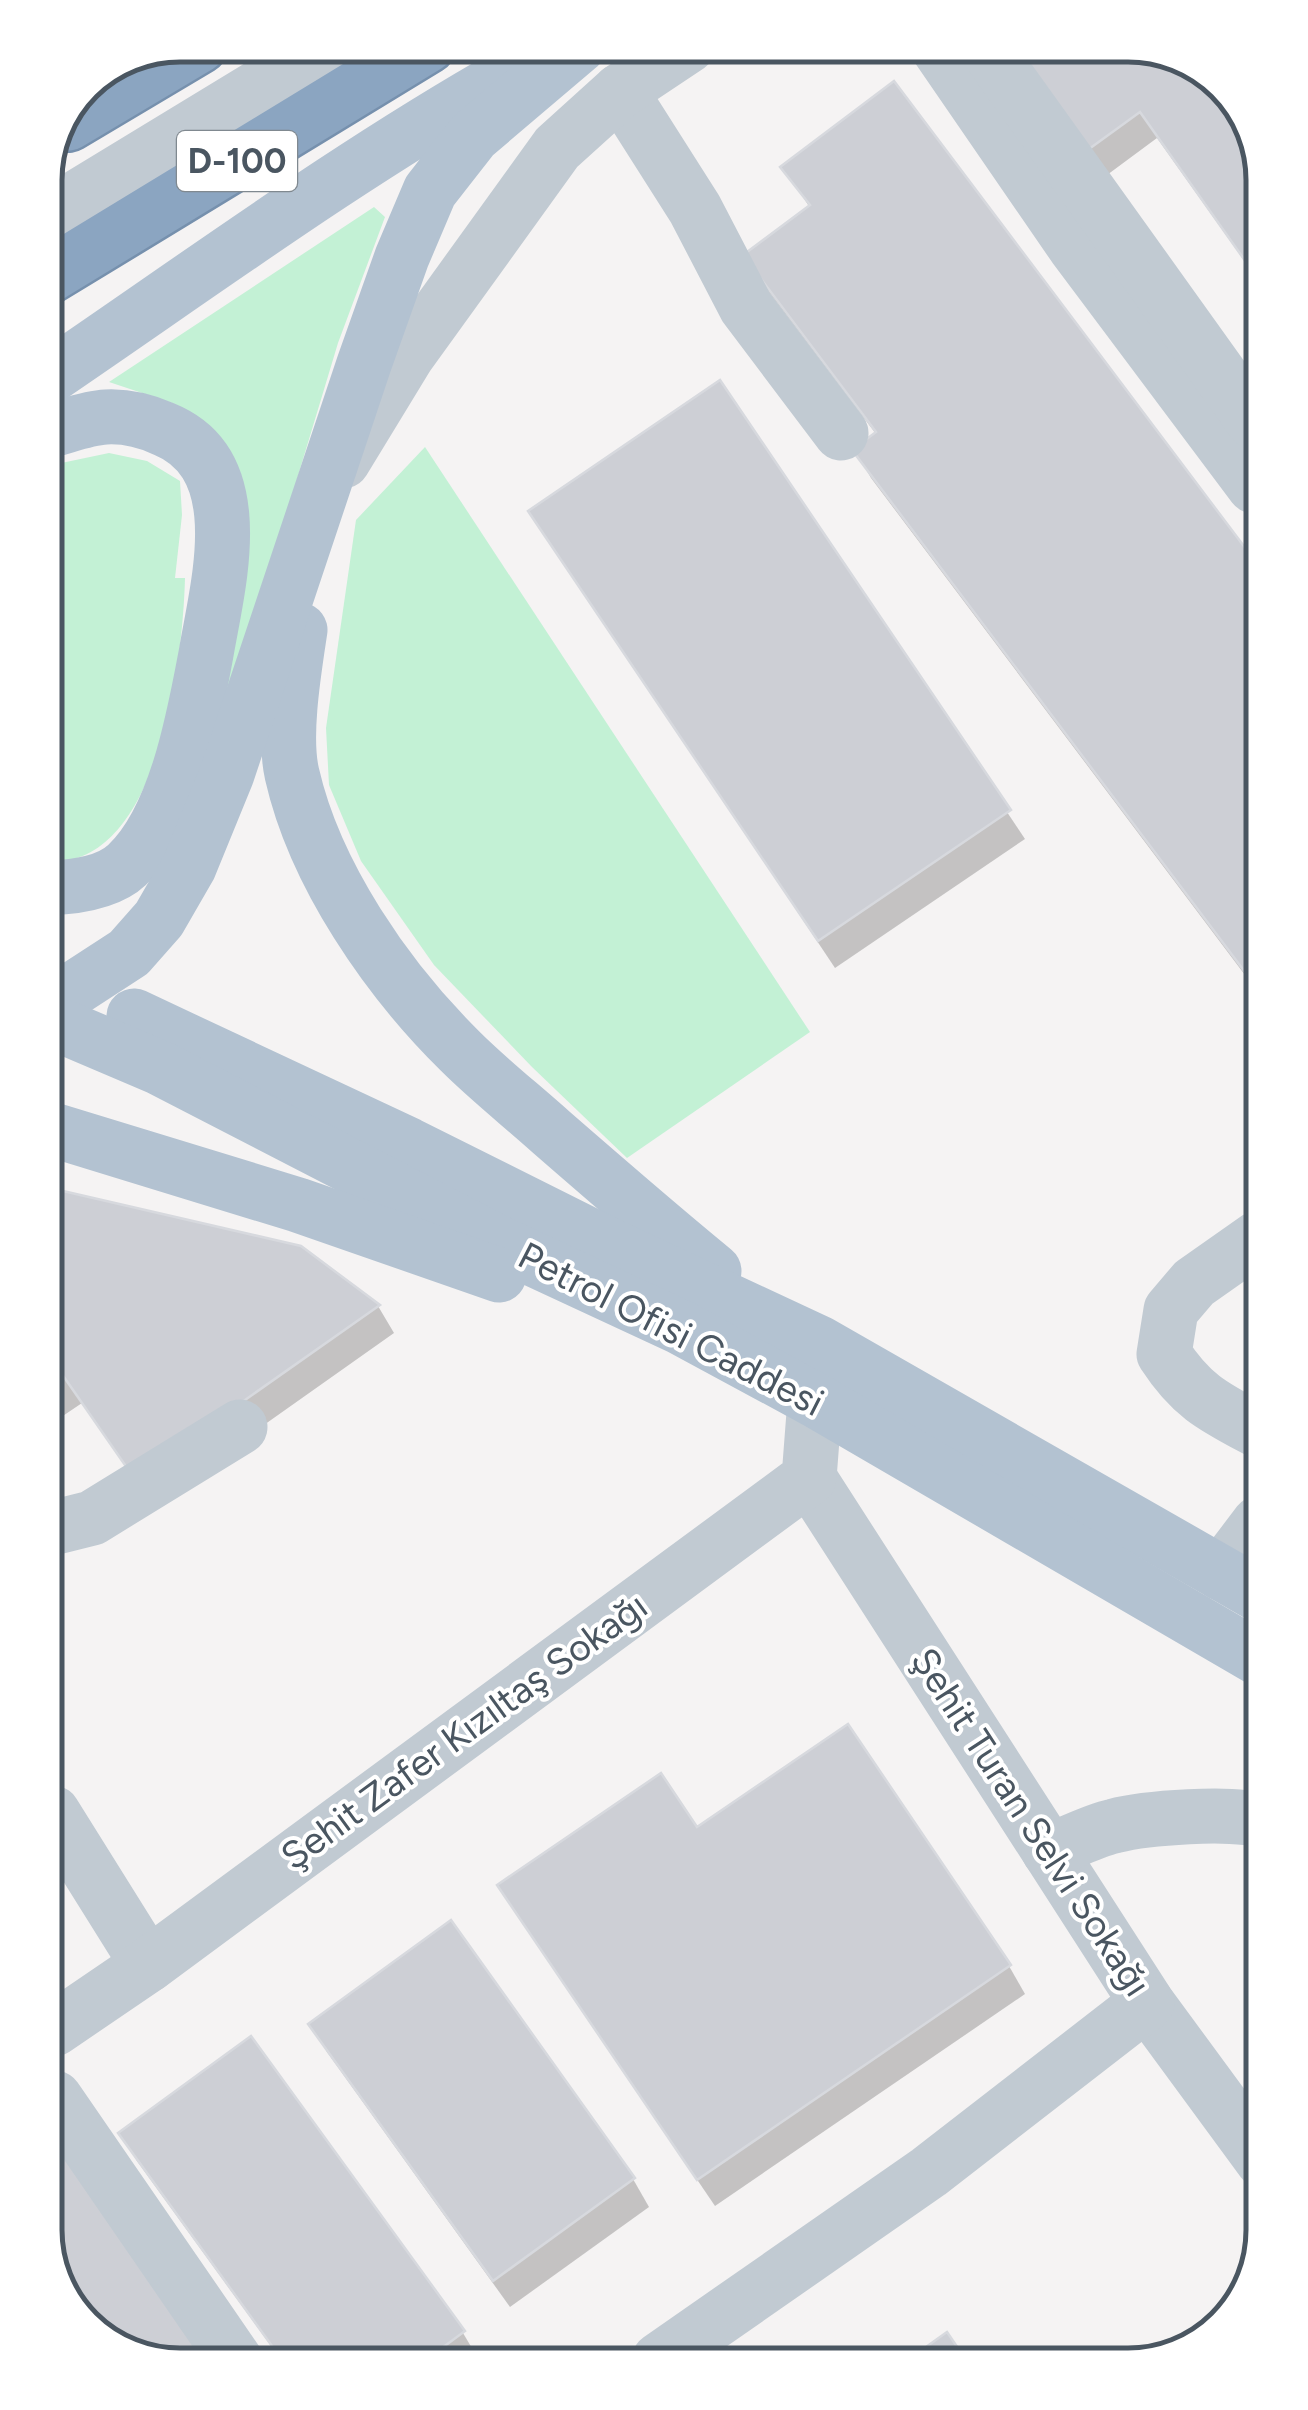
<svg xmlns="http://www.w3.org/2000/svg" width="1308" height="2410" font-family="Figtree,sans-serif">
<style>
.green{fill:#c3f1d5}
.shadow{fill:#0003}
.building{fill:#cdcfd5;stroke:#d7d9de;stroke-width:2.5}
.lines{fill:none;stroke-linecap:round;stroke-linejoin:round}
.highway-casing{stroke:#7690ad;stroke-width:60}
.minor{stroke:#c1cad2;stroke-width:55}
.major{stroke:#b3c2d1;stroke-width:55}
.highway{stroke:#8ba5c1;stroke-width:55}
.labels{text-anchor:middle;stroke-width:8;stroke-linejoin:round;paint-order:stroke}
.shield{fill:#fff;stroke:#808990;stroke-width:2.5}
.shield-label{font-size:35px;font-weight:bold;fill:#4a5661}
.street-label{font-size:38px;fill:#4a5661;stroke:#fff}
.rim{fill:none;stroke:#4a5661;stroke-width:5}
</style>
<rect width="100%" height="100%" fill="#f5f3f3"/>
<g class="green">
<path d="M374,207L385,217L338,343L247,645L221,709L228,614L175,404L109,382Z"/>
<path d="M425,447L810,1032L627,1158L532,1067L434,965L361,861L329,785L326,728L356,520Z"/>
<path d="M109,453L147,461L180,481L182,515L175,578H185C183,659 160,866 49,862L47,466Z"/>
</g>
<g class="shadow">
<path d="M1015,45H1137L1209,73L1252,128L1253,273L1157,138L1107,175Z"/>
<path d="M784,167L1255,565L1257,991L871,478L855,450L876,434L762,283L810,208Z"/>
<path d="M720,383L1025,839L835,968L531,512Z"/>
<path d="M50,1190L300,1248L378,1306L394,1333L152,1504L82,1403L51,1424Z"/>
<path d="M697,1831L1009,1966L1025,1994L715,2206L516,1913Z"/>
<path d="M311,2024L633,2179L649,2207L510,2307L327,2052Z"/>
<path d="M121,2134L463,2333L479,2360L284,2364L137,2161Z"/>
</g>
<g class="building">
<path d="M1016,45H1137L1209,73L1252,128L1253,272L1140,112L1089,149Z"/>
<path d="M894,81L1255,561L1257,988L852,450L876,432L743,255L810,205L780,167Z"/>
<path d="M720,380L1011,810L818,941L528,511Z"/>
<path d="M50,1188L301,1246L380,1305L134,1478L64,1377L51,1386Z"/>
<path d="M848,1724L1011,1965L697,2180L497,1885L661,1773L697,1827Z"/>
<path d="M451,1920L635,2178L493,2281L308,2024Z"/>
<path d="M251,2036L465,2331L423,2362L285,2364L118,2133Z"/>
<path d="M55,2141L211,2364L172,2365L105,2342L56,2282Z"/>
<path d="M947,2332L964,2357H912Z"/>
</g>
<g class="lines">
<g class="highway-casing">
<g id="highway">
<path d="M68,123L199,45"/>
<path d="M46,277L427,45"/>
</g>
</g>
<g class="minor">
<path d="M936,45L1075,247L1254,486"/>
<path d="M984,45L1254,422"/>
<path d="M620,91L695,209L746,307L841,433"/>
<path d="M45,217L328,45"/>
<path d="M343,461L407,356L557,148L620,91L689,45"/>
<path d="M1258,1238L1194,1283L1171,1310L1164,1354C1192,1397 1214,1407 1259,1431"/>
<path d="M809,1478L1147,2003L1263,2161"/>
<path d="M52,1528L92,1518L240,1427"/>
<path d="M1221,1573L1259,1523"/>
<path d="M53,1813L148,1965"/>
<path d="M1049,1851C1070,1843 1092,1831 1114,1826C1144,1818 1234,1811 1261,1821"/>
<path d="M54,2029L148,1965L809,1478L815,1400"/>
<path d="M55,2098L238,2364"/>
<path d="M659,2360L929,2172L1147,2003"/>
</g>
<g class="major">
<path d="M46,379C199,275 350,164 511,73"/>
<path d="M47,431C65,427 86,418 106,417C126,416 146,421 164,429C252,465 218,583 206,654C194,718 176,819 127,865C108,883 74,887 49,888"/>
<path d="M300,630C294,670 283,735 292,774C315,875 387,979 460,1051C489,1080 521,1105 551,1132C605,1179 659,1226 714,1271"/>
<path d="M49,1005L129,953L159,919L189,867L227,774L364,364L402,257L430,191L473,136L580,45"/>
<path d="M134,1016L409,1145L611,1246L819,1343L1260,1595"/>
<path d="M66,1028L160,1068L501,1244L680,1327L815,1400L1260,1659"/>
<path d="M50,1129L298,1205L499,1275"/>
</g>
<use href="#highway" class="highway"/>
</g>
<g class="labels">
<rect class="shield" x="177" y="131" width="120" height="60" rx="8"/>
<g class="shield-label">
<text x="237" y="173">D-100</text>
</g>
<g class="street-label">
<text transform="translate(671 1329) rotate(27)" y="13">Petrol Ofisi Caddesi</text>
<text transform="translate(464 1731) rotate(-36)" y="13">Şehit Zafer Kızıltaş Sokağı</text>
<text transform="translate(1031 1822) rotate(57)" y="13">Şehit Turan Selvi Sokağı</text>
</g>
</g>
<path d="M0 0H1308V2410H0ZM180 62H1128A118 118 0 0 1 1246 180V2230A118 118 0 0 1 1128 2348H180A118 118 0 0 1 62 2230V180A118 118 0 0 1 180 62Z" fill="#fff" fill-rule="evenodd"/>
<path class="rim" d="M180 62H1128A118 118 0 0 1 1246 180V2230A118 118 0 0 1 1128 2348H180A118 118 0 0 1 62 2230V180A118 118 0 0 1 180 62Z"/>
</svg>
